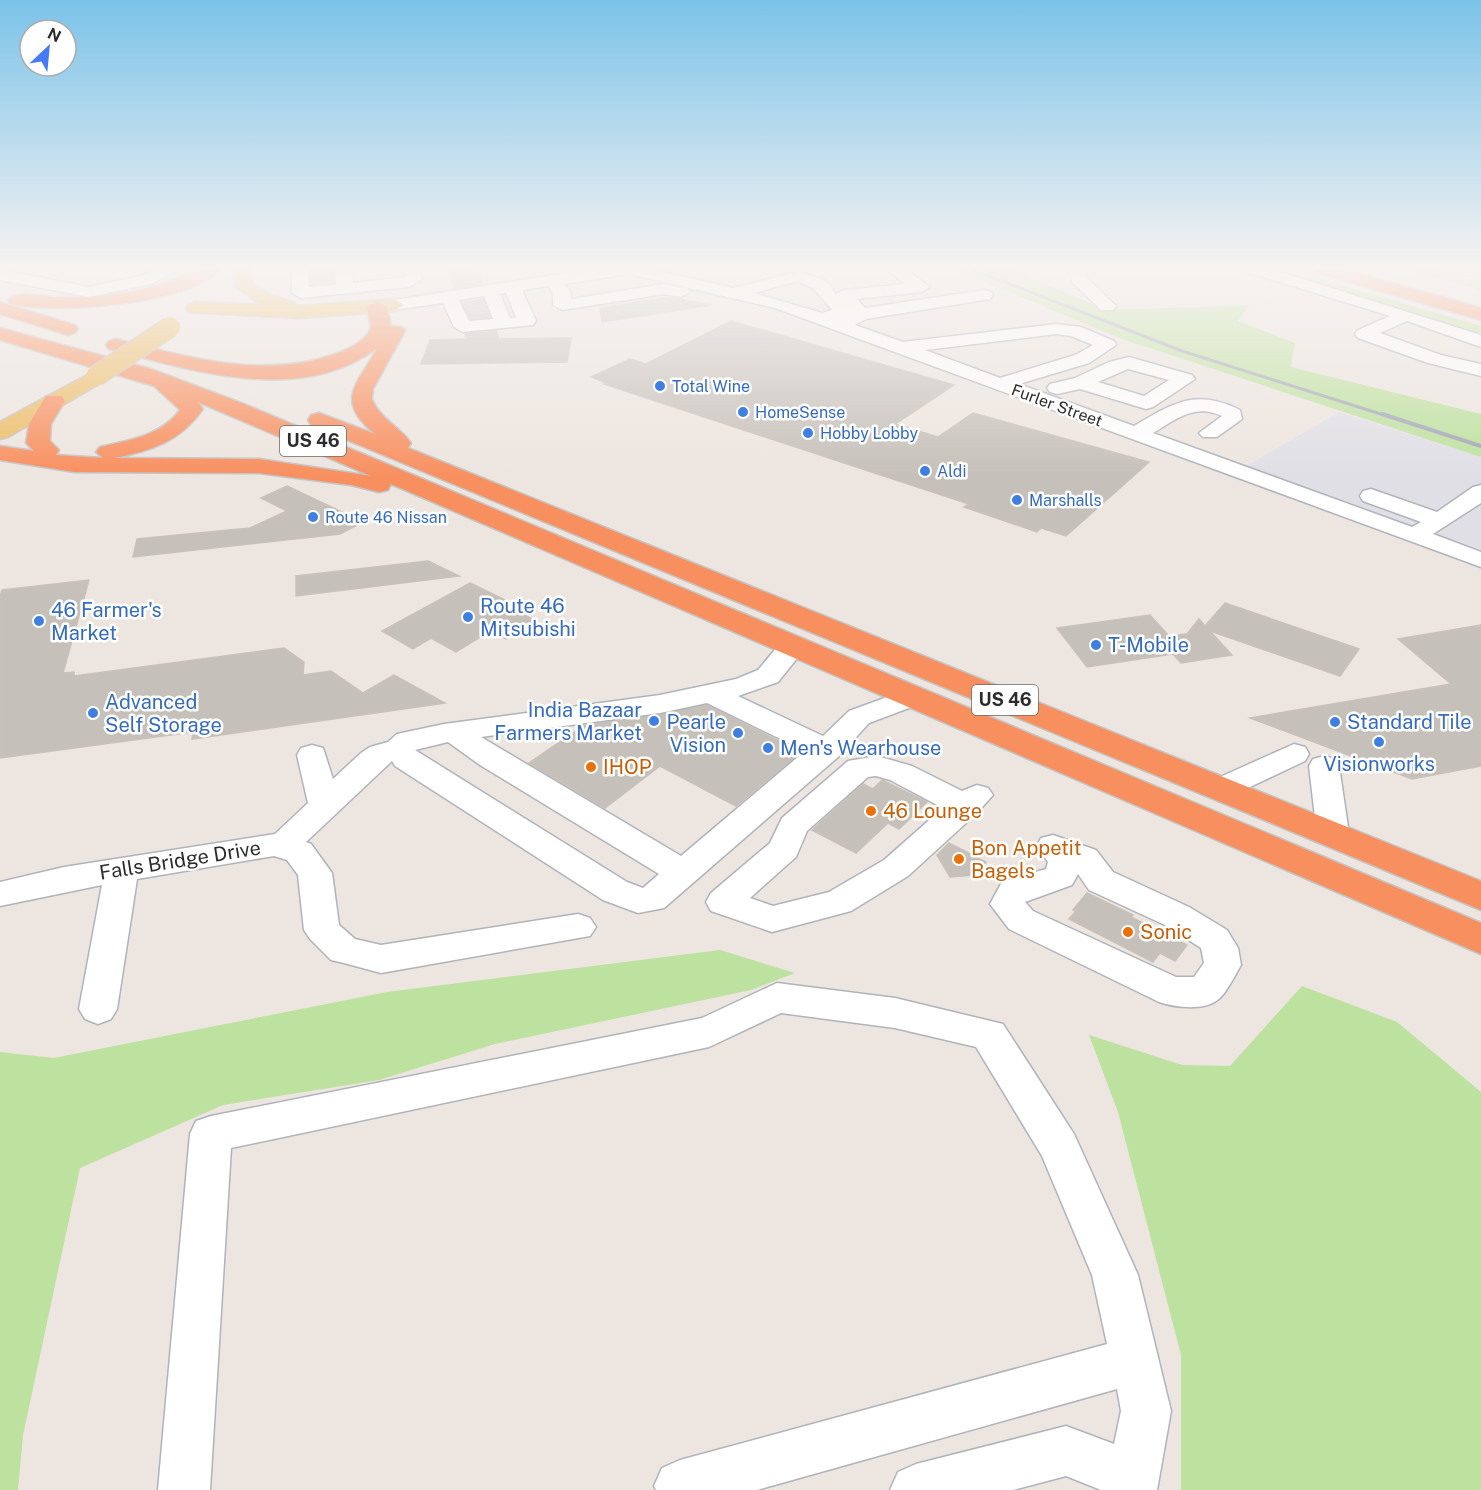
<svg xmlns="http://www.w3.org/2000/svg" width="1481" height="1490" font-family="'Public Sans',sans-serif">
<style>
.industrial{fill:#e0dfe6}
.green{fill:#bde19e}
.building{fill:#c6c0ba;stroke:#c9c1b9;stroke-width:1.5}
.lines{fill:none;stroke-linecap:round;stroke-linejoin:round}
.minor-tunnel{stroke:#c6c0bb;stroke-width:18;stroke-dasharray:18 9;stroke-linecap:butt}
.minor-casing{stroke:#afb3bc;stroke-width:3}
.major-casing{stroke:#c4c4c4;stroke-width:3}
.highway-casing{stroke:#c4c4c4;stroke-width:3}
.minor{fill:#fff;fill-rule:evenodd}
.major{fill:#ecbc65;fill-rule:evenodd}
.highway{fill:#f88f5f;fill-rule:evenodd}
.rail-far1{stroke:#a2a7b5;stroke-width:3}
.rail{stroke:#a2a7b5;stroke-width:4}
.major-bridge-casing{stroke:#c4c4c4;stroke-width:22;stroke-linecap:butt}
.major-bridge{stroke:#ecbc65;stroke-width:20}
.shop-dot{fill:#3f7fe0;stroke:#fff;stroke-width:2}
.food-dot{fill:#e8710a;stroke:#fff;stroke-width:2}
.labels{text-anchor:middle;stroke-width:5;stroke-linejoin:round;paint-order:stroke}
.far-shop-label{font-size:16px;fill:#366cbe;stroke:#fff;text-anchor:start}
.far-street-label{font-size:16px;fill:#2c2c2c;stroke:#fff}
.shield{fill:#fff;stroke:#6b6b6b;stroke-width:1.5}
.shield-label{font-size:18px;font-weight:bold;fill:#2c2c2c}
.shop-label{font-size:20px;fill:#366cbe;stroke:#fff;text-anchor:start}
.food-label{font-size:20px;fill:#c56008;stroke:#fff;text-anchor:start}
.street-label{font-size:20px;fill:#2c2c2c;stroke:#fff}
</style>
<rect width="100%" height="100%" fill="#ede5df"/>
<g class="industrial">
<path d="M524,268H602L529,280Z"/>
<path d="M1339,412L1481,457V552L1245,467Z"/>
</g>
<g class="green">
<path d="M952,268H1007L1107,310L1249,305L1238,321L1295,343L1291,367L1481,414V457L1122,339Z"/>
<path d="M1402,268H1435L1481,281V290Z"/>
<path d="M1309,276L1481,326V333L1300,280Z"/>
<path d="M720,950L795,973L751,990L495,1044L379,1080L223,1105L80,1168L23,1435L18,1490H0V1052L54,1058L387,992Z"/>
<path d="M1302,986L1397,1022L1481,1092V1490H1181V1355L1118,1112L1089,1035L1182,1065L1230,1066Z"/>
</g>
<g class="building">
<path d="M309,268H333L334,283L311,285Z"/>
<path d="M448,268H477L482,284L454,288Z"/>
<path d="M667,297L712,305L602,322L600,308Z"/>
<path d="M483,299L490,317L470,319L462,302Z"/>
<path d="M731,321L954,385L895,424L938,437L973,413L1149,462L1066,536L1041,528L1037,532L964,507L969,504L604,384L607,383L591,377L630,359L646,364Z"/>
<path d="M496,331L499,339L571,338L567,362L421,364L430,340L467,339L465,334Z"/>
<path d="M287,486L363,522L340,534L133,557L137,539L250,528L287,511L261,498Z"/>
<path d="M428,561L459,576L296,596V576Z"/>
<path d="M89,580L63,673L74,672V676L284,648L304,662L303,675L331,671L363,693L394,675L445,703L192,739L193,732L0,758V596L2,590Z"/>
<path d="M470,583L526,610L521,613L536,621L506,639L490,631L456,652L431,638L413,649L382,631Z"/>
<path d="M1225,603L1359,649L1340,676L1210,631L1232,655L1181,663L1173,654L1087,667L1057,628L1150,615L1169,636L1187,634L1199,619L1205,626Z"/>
<path d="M1481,625V766L1412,779L1250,718L1451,684L1398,639Z"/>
<path d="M707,705L801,752L736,806L660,766L605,808L529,763L583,726Z"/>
<path d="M882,780L927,802L899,829L888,823L856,853L812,830L863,784L873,789Z"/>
<path d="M949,843L986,862L975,875L950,877L937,855Z"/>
<path d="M1087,893L1133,915L1131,917L1187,945L1175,961L1160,953L1153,962L1069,919L1076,911L1073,910Z"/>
</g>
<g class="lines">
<path class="minor-tunnel" d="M306,284L334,281"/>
<g class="minor-casing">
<g id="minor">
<path d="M159,268H182L151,284L89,297L0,280V270L89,287L140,276Z"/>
<path d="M291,268H307L309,287L336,285L335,268H351L353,283L405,277L403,268H419L422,279L409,287L301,298L292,293Z"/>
<path d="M599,268H647L733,288L800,271L826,281L836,294L844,290L905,284L885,268H904L930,287L922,292L857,299L865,308L984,290L990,291L993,295L990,299L866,319L855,325L903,342L1056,324L1081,327L1114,341L1116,345L1089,363L1019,384L1134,426C1173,403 1196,388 1240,410L1242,419L1217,437H1203L1199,433L1222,416C1195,403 1176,419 1153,433L1412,527L1421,522L1363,501L1360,496L1363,491L1371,489L1437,512L1473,487L1481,485V503L1433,534L1481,552V567L775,308L628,274L564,284L571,293V299L664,284L687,288L690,292L681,297L664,294L562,310L553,305V293L548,286L522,290L536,321L533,325L463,332L454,327L443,303L394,310L385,305L394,300ZM798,281L814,289L832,310L822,313L754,293ZM506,293L516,317L510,318L500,294ZM484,296L493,319L469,321L459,300ZM1056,334L1071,336L1093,345L1075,355L1000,378L925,350Z"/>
<path d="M1069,268H1085L1086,277L1116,306L1113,310H1101L1072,282Z"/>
<path d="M1242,268H1268L1481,335V347L1407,321L1380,333L1441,355L1481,364V376L1428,363L1358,338L1355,334L1358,330L1390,316L1244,271Z"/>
<path d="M1129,357L1192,375L1195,379L1153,407L1146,409L1080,389L1057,394L1050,392L1047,388L1050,384L1075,378L1109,362ZM1128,369L1169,380L1144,396L1098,382Z"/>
<path d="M793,638L803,640L807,646L778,682L738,696L823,736L849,711L912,688L922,691L926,697L922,703L869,723L838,757L664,908L638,913L603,900L395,766L392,761L306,842L311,844L332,873L339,925L355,939L381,945L578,914L590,918L596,927L590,936L381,973L344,963L331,960L310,939L304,930L298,875L287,860L274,856L137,879L117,1009L111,1019L98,1024L85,1019L79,1009L102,885L0,906V882L64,867L275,834L308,803L297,755L301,748L312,745L323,748L333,779L361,753L370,747L388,742L397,734L444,724L660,695L736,679L758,670L783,640ZM707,703L805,751L681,856L481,737L660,713ZM448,742L480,765L659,874L643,888L627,882L415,750Z"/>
<path d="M1294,744L1305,747L1309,754L1305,761L1231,796L1220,799L1209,796L1204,789L1209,782Z"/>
<path d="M877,756L912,766L962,791L977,785L988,788L993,795L977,813L908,876L851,911L772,932L711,911L706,902L711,893L770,843L782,818L848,761ZM876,776L890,780L943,808L884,860L829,892L773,906L750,898L796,857L807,831L868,777Z"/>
<path d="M1324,756L1335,759L1339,766L1349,834L1345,842L1333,845L1321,842L1317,834L1309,766L1313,759Z"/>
<path d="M1053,835L1096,850L1113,872L1189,907L1227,930L1238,948L1241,965C1235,975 1226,995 1216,1001C1202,1011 1174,1007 1159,1002L1009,929L990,904L1002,882L1046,869L1048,862L1037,846L1041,838ZM1078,874L1089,890L1165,925L1201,948L1204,963L1194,977H1176L1033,911L1025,902L1072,885Z"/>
<path d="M777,983L895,998L1003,1024L1074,1134L1138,1275L1171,1411L1157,1490H1101L1066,1476L1013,1490H890L898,1472L916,1464L1066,1426L1114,1444L1121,1411L1117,1389L757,1490H656L654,1486L662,1468L680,1460L1107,1344L1092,1275L1042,1156L976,1047L895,1028L781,1013L709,1047L231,1148L210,1490H158L190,1134L196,1121L211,1116L702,1018Z"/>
</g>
</g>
<g class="major-casing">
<g id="major">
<path d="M236,268H250L253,284L272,296L294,302L297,306L394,299L404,305L394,311L299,318L189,312L186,308L189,304L196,302L261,305L235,286Z"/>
<path d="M96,370L104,371L107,376L104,381L8,437L0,439V422Z"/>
</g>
</g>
<g class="highway-casing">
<g id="highway">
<path d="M198,268H221C194,305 53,314 11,304L8,300C16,289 45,297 58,297C105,299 156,291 198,268Z"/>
<path d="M1312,268H1341L1481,308V320L1315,272Z"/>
<path d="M377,301L387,307L391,326L402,327L405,331L373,389L372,399C380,419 399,426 411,443L408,448L1481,881V910L311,425L308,420L311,415L319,413L375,434C333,399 358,385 377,348C300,406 192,370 109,349L106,345L109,341L116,339C188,357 262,380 335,354C349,349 366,342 371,327L367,307Z"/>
<path d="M0,302L75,325L78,329L75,333L68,335L0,314Z"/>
<path d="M0,328L151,369L244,404L1481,923V954L391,484L388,490L379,492L351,485L259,473L75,472L0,460V446L34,451L26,443L29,424L46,396H62L65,401L51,424L50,441L59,450L56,455L103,458L96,452L100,447C129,440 161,436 180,410L154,386L0,340ZM198,402L371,476L259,459L114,458C151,451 181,441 203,409Z"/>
</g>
</g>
<use href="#minor" class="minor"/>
<use href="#major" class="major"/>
<use href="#highway" class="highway"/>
<path class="rail-far1" d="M969,268L1182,351L1387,416"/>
<path class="rail" d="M1382,414L1481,446"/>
<g class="major-bridge-casing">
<path id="major-bridge" d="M96,376L170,327"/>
</g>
<use href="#major-bridge" class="major-bridge"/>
</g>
<linearGradient id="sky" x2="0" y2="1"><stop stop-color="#7bc3e9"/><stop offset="0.56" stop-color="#f7f3f1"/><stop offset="1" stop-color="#f7f3f1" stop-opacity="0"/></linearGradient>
<rect width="1481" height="477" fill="url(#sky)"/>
<g class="shop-dot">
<circle cx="660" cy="386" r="6"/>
<circle cx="743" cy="412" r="6"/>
<circle cx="808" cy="433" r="6"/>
<circle cx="925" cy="471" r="6"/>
<circle cx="1017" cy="500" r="6"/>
<circle cx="313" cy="517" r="6"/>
<circle cx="468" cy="617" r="6"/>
<circle cx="39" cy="621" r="6"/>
<circle cx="1096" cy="645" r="6"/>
<circle cx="93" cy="713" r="6"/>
<circle cx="654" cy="721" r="6"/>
<circle cx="1335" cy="722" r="6"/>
<circle cx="738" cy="733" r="6"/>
<circle cx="1379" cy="742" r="6"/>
<circle cx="768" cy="748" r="6"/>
</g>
<g class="food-dot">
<circle cx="591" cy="767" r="6"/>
<circle cx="871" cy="811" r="6"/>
<circle cx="959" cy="859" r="6"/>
<circle cx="1128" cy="932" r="6"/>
</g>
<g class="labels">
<g class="far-shop-label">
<text x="672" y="392">Total Wine</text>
<text x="755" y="418">HomeSense</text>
<text x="820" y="439">Hobby Lobby</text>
<text x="937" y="477">Aldi</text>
<text x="1029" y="506">Marshalls</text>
<text x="325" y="523">Route 46 Nissan</text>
</g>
<g class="far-street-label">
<text transform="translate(1057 405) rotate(20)" y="6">Furler Street</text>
</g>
<g class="shield">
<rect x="280" y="426" width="66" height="30" rx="4.5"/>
<rect x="972" y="685" width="66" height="30" rx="4.5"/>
</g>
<g class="shield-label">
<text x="313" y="447">US 46</text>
<text x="1005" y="706">US 46</text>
</g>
<g class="shop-label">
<text x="480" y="613">Route 46<tspan x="480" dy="23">Mitsubishi</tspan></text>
<text x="51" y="617">46 Farmer's<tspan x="51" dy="23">Market</tspan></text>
<text x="1108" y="652">T-Mobile</text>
<text x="105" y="709">Advanced<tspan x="105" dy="23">Self Storage</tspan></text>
<text x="642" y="717" text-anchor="end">India Bazaar<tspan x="642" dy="23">Farmers Market</tspan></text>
<text x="726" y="729" text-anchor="end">Pearle<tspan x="726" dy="23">Vision</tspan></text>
<text x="1347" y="729">Standard Tile</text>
<text x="780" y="755">Men's Wearhouse</text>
<text x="1379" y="771" text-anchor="middle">Visionworks</text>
</g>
<g class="food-label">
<text x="603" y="774">IHOP</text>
<text x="883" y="818">46 Lounge</text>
<text x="971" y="855">Bon Appetit<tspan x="971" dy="23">Bagels</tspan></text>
<text x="1140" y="939">Sonic</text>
</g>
<g class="street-label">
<text transform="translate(180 860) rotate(-9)" y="7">Falls Bridge Drive</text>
</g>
</g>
<g transform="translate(48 48) rotate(26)"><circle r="28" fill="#ffffff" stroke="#ababab" stroke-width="1.5"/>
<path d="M0-4.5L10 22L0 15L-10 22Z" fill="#467bf3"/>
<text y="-9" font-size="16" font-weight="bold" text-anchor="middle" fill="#2c2c2c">N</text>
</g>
</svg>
